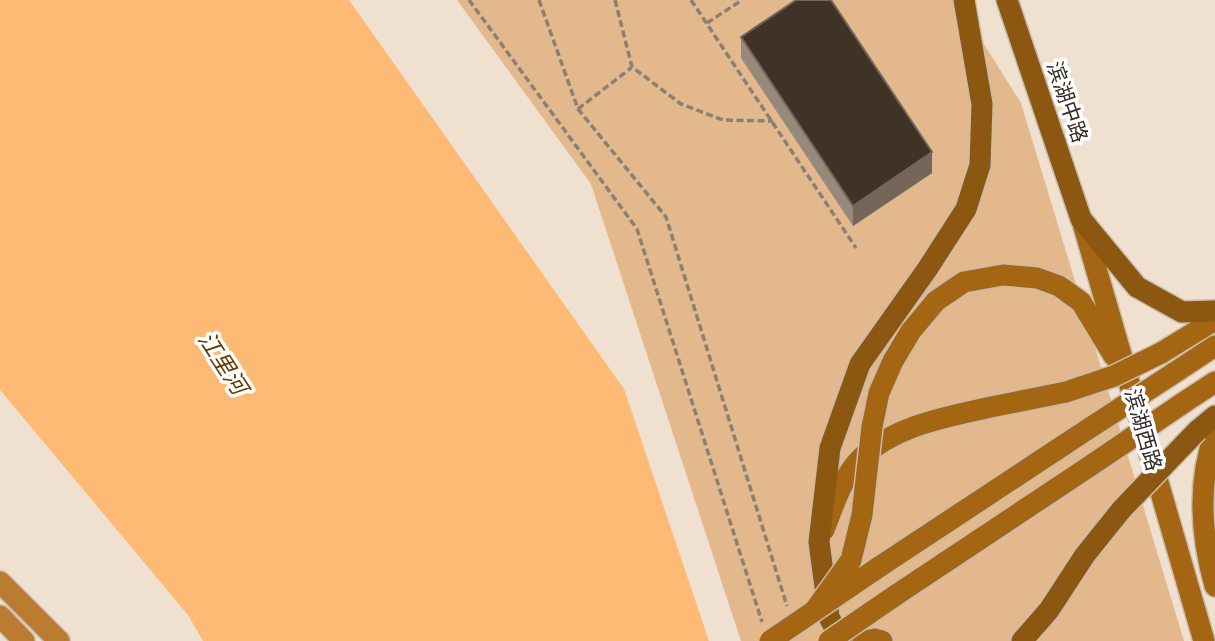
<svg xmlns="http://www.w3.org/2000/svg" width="1215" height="641" font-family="'Alegreya Sans','Noto Sans SC',sans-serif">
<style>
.green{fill:#e2b88c}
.water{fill:#fcba75}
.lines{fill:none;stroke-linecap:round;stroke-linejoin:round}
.secondary-casing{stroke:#c9bcae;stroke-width:24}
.primary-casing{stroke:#c9bcae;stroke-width:24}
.highway-casing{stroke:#c9bcae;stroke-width:24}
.path{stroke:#8a8075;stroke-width:3.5;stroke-dasharray:7 3.5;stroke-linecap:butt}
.secondary{stroke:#bb7b30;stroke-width:21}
.primary{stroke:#a46613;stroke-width:21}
.highway{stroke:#8c5711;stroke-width:21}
.primary-bridge-casing{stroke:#c9bcae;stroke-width:24;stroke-linecap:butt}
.highway-bridge-casing{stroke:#c9bcae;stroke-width:24;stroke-linecap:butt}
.primary-bridge{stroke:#a46613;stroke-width:21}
.highway-bridge{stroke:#8c5711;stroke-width:21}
.wall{fill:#978a7c}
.shaded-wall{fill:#74675a}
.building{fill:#3f3327;stroke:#74675a;stroke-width:2}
.labels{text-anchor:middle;stroke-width:7;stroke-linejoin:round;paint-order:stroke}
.street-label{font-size:21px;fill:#332d27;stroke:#fff}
.water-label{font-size:23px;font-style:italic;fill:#643b00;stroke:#fff}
</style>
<rect width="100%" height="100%" fill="#efe0d0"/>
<path class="green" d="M457,0H956L1021,103L1184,641H741L591,184Z"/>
<path class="water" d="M0,0H349L624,389L709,641H203L188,615L0,390Z"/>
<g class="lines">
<g class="secondary-casing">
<g id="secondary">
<path d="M0,582L59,641"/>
<path d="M0,616L24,641"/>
</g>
</g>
<g class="primary-casing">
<g id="primary">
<path d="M1082,220L1204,641"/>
<path d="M1161,353L1215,320"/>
<path d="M1174,373L1215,346"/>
<path d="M1186,401L1215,382"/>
<path d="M872,427L879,393L893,361L911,331L936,301L964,282L1003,275L1037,278L1059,286L1081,302L1114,356"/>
<path d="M1215,433C1197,483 1201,536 1215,586"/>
<path d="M824,530C834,505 842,477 861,458C896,425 947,417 991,407C1016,402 1041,397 1066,392"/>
<path d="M879,567L1079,435"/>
<path d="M896,595L1093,464"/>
<path d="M863,641L875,639L882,641"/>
</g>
</g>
<g class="highway-casing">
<g id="highway">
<path d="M1007,0L1081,219L1137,287L1182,312L1215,311"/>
<path d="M1197,431L1215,416"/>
<path d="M841,641L829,617L819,542L830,448L860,364L928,268L966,209L980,165L982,104L964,0"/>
<path d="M1022,641L1049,610L1085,555L1122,509"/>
</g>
</g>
<g class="path">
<path d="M469,0L637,229L762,622"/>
<path d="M539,0L578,109L666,217L787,606"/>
<path d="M615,0L632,67L681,104L723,120L773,121"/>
<path d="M691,0L856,248"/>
<path d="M707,23L742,0"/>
<path d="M578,109L631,68"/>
</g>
<use href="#secondary" class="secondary"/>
<use href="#primary" class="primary"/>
<use href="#highway" class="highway"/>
<g class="primary-bridge-casing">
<g id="primary-bridge">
<path d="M1066,392L1114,376L1161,353"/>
<path d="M1079,435L1174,373"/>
<path d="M1093,464L1186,401"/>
<path d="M815,610L851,560L862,515L872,427"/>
<path d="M770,641L879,567"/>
<path d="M829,641L896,595"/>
</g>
</g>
<g class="highway-bridge-casing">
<path id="highway-bridge" d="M1122,509L1197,431"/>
</g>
<use href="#primary-bridge" class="primary-bridge"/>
<use href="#highway-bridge" class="highway-bridge"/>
</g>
<path class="wall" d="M741,37L932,173L853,226L741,58Z"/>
<path class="shaded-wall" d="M932,152V173L853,226V206Z"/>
<path class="building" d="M796,0H831L932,152L853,206L741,37Z"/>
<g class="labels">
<g class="street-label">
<text transform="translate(1067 102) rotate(71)" y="7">滨湖中路</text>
<text transform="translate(1143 430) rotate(74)" y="7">滨湖西路</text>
</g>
<g class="water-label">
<text transform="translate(223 363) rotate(57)" y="8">江里河</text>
</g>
</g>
</svg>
